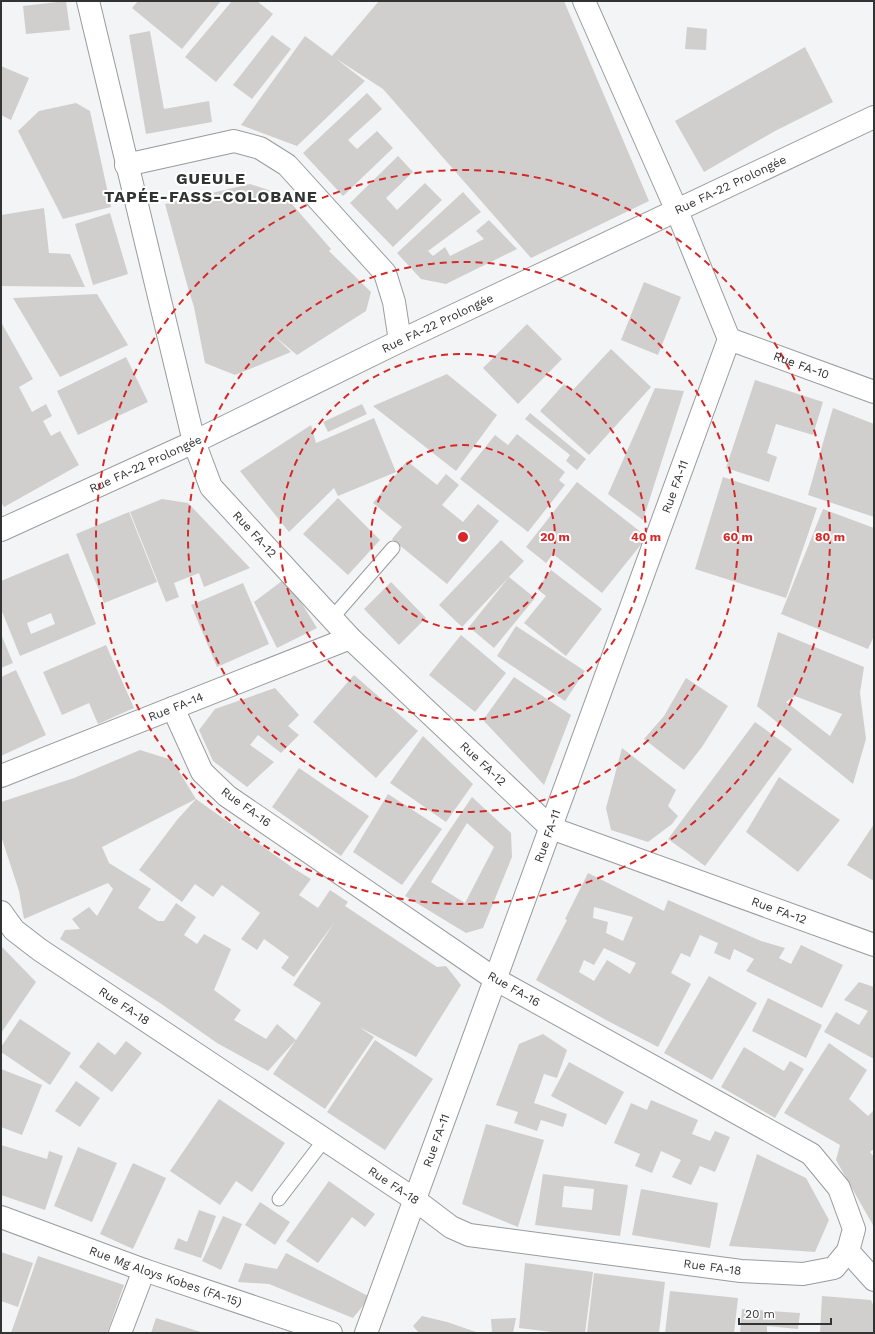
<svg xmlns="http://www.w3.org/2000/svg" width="875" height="1334" font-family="'Work Sans',sans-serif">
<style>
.building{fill:#d0cfce;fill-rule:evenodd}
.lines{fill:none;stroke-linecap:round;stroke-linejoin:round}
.service-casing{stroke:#999b9c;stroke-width:15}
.minor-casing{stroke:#999b9c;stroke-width:24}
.service{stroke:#fff;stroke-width:13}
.minor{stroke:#fff;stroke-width:22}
.ring{fill:none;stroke:#d62828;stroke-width:2;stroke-dasharray:7 5}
.labels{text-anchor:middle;stroke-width:4;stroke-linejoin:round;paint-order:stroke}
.street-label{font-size:12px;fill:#323333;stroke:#fff}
.district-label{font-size:16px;font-weight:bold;letter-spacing:1px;fill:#323333;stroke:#fff}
.centre{fill:#d62828;stroke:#fff;stroke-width:2}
.ring-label{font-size:12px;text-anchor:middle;font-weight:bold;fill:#d62828;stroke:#fff;stroke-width:4;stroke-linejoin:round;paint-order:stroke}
</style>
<rect width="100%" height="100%" fill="#f3f4f5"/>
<g class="building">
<path d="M66,1L70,30L26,34L23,6Z"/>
<path d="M138,1H221L182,49L132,8Z"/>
<path d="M232,1H257L273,14L216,82L185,57Z"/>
<path d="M379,1H564L649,201L531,258L383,89L335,58L365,81L297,146L241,125L305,36L332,56Z"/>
<path d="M687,27L707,29L706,50L685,49Z"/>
<path d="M150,31L164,109L209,101L212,122L146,134L129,35Z"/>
<path d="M272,35L291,49L252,99L233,85Z"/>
<path d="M805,47L833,102L775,131L704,172L675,121Z"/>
<path d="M1,66L29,78L11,120L1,115Z"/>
<path d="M367,93L382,109L348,140L357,149L377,131L393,148L343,196L303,153Z"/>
<path d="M76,103L90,111L111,207L63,219L18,131L39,111Z"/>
<path d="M398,156L413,172L386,198L397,210L425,183L442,200L393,247L350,203Z"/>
<path d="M250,184L284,195L331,249L329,251L371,292L366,311L297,355L273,335L291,352L235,375L205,363L194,307L188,288L165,204Z"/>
<path d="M463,192L481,212L428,251L433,256L445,247L450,256L484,239L476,231L489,220L517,249L446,284L421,279L397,253Z"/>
<path d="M44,208L49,253L70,254L85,287L1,286V215Z"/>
<path d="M110,213L128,274L93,285L75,224Z"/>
<path d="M644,282L681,297L658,355L621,340Z"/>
<path d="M97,294L128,345L60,377L13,298Z"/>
<path d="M1,322L33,379L19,387L32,412L46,404L52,416L43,421L51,436L60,431L79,465L4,507L1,502Z"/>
<path d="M527,324L562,359L518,404L483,368Z"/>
<path d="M611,349L651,387L589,455L540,411L564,384L572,391Z"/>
<path d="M126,357L148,402L78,435L57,391Z"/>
<path d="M447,374L497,415L456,471L373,406Z"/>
<path d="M755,380L823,402L813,435L776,424L767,453L777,457L769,482L726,468Z"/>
<path d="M655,388L684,391L643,520L608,494Z"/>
<path d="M362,404L367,414L328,432L323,422Z"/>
<path d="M833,408L874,424V517L808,495Z"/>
<path d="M530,413L586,459L577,470L566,461L570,455L525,419Z"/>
<path d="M374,418L396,472L338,496L334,488L289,532L240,471L311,425L316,443Z"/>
<path d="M517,434L565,472L559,480L565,485L528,532L460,479L495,435L508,445Z"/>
<path d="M407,461L437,485L446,474L459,485L442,505L463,522L478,504L499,521L447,584L392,539L402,527L373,503Z"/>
<path d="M723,477L817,508L786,598L695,569Z"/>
<path d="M577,482L647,537L602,593L553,554L546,563L526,547Z"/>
<path d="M338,498L380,540L348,575L303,534Z"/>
<path d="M162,499L188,503L250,568L204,587L199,573L174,583L179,597L166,602L130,512Z"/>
<path d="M823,509L874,528V636L868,649L781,614Z"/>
<path d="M129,512L157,582L104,603L76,534Z"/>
<path d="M501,540L524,561L462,627L439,605Z"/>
<path d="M68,553L96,624L20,656L1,609V581ZM51,613L55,624L31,634L27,623Z"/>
<path d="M551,570L602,609L566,656L524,623L546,596L537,589Z"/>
<path d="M509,577L535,598L494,648L469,627Z"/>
<path d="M286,578L317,628L277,648L254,602Z"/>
<path d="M391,582L426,618L399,645L364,609Z"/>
<path d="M243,583L269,644L217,667L191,605Z"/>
<path d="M516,626L585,671L565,701L497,656Z"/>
<path d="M778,632L864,667L860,693L866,739L853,784L757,706ZM795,696L842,714L830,736L786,702Z"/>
<path d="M1,634L13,663L1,668Z"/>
<path d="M461,635L506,673L475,712L429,675Z"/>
<path d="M106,645L134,708L98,724L89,703L62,715L43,672Z"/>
<path d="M16,670L46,735L1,756V677Z"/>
<path d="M354,675L418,731L376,778L313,722Z"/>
<path d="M514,677L571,715L544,785L483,720Z"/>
<path d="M686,678L728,706L702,747L684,770L644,739L664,716Z"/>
<path d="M275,688L299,715L288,726L299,735L281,753L258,735L250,745L274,762L247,787L213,761L199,730L215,709Z"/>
<path d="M755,722L792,749L705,866L668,839Z"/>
<path d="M423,736L473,784L446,822L390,783Z"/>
<path d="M622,748L676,790L668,806L678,816L672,824L648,842L611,830L606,808Z"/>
<path d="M140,750L172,760L196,799L102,847L109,863L151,889L138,908L158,921H164L176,903L196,917L184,935L197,944L204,934L231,949L214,990L241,1010L234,1020L266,1039L277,1024L296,1040L321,1003L293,985L334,923L294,977L281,968L289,957L264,939L257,950L241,939L260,913L222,885L213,897L195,884L182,902L139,870L177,820L196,799L293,868L311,879L299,895L318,908L330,890L348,902L345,906L437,967L446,966L461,985L416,1057L359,1027L374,1037L325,1109L273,1074L296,1040L268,1071L217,1043L160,1003L60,939L65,930L80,929L72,919L89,907L97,916L113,889L108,883L24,919L19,891L1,836V802L74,778Z"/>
<path d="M299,768L369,816L341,856L272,807Z"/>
<path d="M779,777L840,820L798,872L746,832Z"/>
<path d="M388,794L442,829L402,885L353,852Z"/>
<path d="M472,797L511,833L512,857L483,928L466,933L405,896ZM467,823L494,847L465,903L431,882Z"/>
<path d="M874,824V881L847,865Z"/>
<path d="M588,873L664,911L668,900L761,941L785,948L779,958L791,964L801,945L843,965L822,1008L746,971L754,959L734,949L730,960L714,953L718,943L700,935L690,957L681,953L671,973L691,984L658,1047L606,1020L536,980L567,920L565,919ZM594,907L633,917L623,941L606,933L608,922L593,918ZM604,948L636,963L630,974L607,960L594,981L579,972L584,960L594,965Z"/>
<path d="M1,946L36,982L1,1033Z"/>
<path d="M709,976L757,1003L712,1080L664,1053Z"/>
<path d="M859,982L874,987V1059L824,1032L836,1012L859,1025L868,1011L844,1000Z"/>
<path d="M768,998L822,1025L806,1058L752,1031Z"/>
<path d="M20,1019L71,1053L50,1085L1,1052V1047Z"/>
<path d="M543,1034L567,1050L557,1078L544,1074L534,1103L567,1114L563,1127L541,1120L537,1131L514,1123L518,1112L496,1105L519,1044Z"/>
<path d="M375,1040L433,1079L385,1150L327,1112Z"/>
<path d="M126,1041L142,1053L112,1092L79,1067L98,1042L115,1055Z"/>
<path d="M829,1043L867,1070L849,1099L868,1116L874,1110V1149L870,1152L874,1157V1227L836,1160L840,1145L784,1113Z"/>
<path d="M744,1047L784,1071L790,1061L804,1069L775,1118L721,1087Z"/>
<path d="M569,1062L624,1092L606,1125L551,1096Z"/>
<path d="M1,1069L42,1085L22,1135L1,1127Z"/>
<path d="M76,1081L100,1098L80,1127L55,1111Z"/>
<path d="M219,1099L285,1143L252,1192L236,1181L220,1205L170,1171Z"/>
<path d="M651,1100L698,1120L692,1134L710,1141L715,1131L730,1137L715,1172L700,1166L691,1185L672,1177L681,1160L661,1151L652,1173L635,1166L640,1154L614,1143L631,1103L647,1110Z"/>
<path d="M486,1124L544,1140L518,1227L462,1204Z"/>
<path d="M1,1145L47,1159L49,1151L63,1156L45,1210L1,1195Z"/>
<path d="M78,1147L117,1163L92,1222L54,1206Z"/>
<path d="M757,1154L806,1178L829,1220L815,1252L729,1246Z"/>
<path d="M133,1163L166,1178L133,1249L100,1234Z"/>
<path d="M543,1174L628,1185L620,1236L535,1225ZM564,1186L594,1189L592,1210L562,1207Z"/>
<path d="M329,1181L375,1214L365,1227L352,1217L318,1263L286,1241Z"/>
<path d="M641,1189L718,1203L710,1248L632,1235Z"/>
<path d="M260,1202L290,1222L275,1245L245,1225Z"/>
<path d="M199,1210L216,1216L201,1258L174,1249L178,1238L187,1242Z"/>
<path d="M223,1216L242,1224L221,1270L202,1261Z"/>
<path d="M1,1252L33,1263L18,1307L1,1301Z"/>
<path d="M286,1253L370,1297L353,1318L269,1284L238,1282L245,1263L277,1269Z"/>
<path d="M38,1256L124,1285L107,1333H11Z"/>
<path d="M525,1263L593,1272L585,1333H560L519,1328Z"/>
<path d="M594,1273L665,1282L659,1333H587Z"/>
<path d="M670,1291L738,1298L734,1333H665Z"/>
<path d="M822,1296L871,1300L874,1307V1333H820Z"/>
<path d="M742,1309L800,1313L798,1329L767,1326V1333H740Z"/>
<path d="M422,1316L447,1322L479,1333H419L413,1326Z"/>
<path d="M156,1318L204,1333H151Z"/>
<path d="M516,1318L513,1333H492L491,1319Z"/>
</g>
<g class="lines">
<g class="service-casing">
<g id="service">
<path d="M332,618L393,548"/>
<path d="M279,1199L325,1139"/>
</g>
</g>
<g class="minor-casing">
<g id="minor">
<path id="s1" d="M88,1L194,442L211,487L350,638L551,828L874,945"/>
<path d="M584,1L677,211L729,339"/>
<path d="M126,165L234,141L260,148L287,165L385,273L394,302L400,341"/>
<path id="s2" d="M729,339L874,392"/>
<path id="s3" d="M1,530L194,442L400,341L874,117"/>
<path id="s4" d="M1,776L350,638"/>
<path id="s5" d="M1,912L14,930L40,950L414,1199L451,1227L469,1235L741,1271L803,1274L834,1268L848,1251L854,1229L839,1188L811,1154L495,979L227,796L202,772L173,708"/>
<path id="s6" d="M1,1217L144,1270L331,1333"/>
<path d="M848,1251L874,1280"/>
<path d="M120,1333L144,1270"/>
<path id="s7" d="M366,1333L729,339"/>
</g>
</g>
<use href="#service" class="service"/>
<use href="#minor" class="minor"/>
</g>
<g class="ring">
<circle cx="463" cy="537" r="92"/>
<circle cx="463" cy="537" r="183"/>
<circle cx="463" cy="537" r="275"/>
<circle cx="463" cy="537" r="367"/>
</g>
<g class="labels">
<g class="street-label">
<text dy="4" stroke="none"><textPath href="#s3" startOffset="807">Rue FA-22 Prolongée</textPath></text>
<text dy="4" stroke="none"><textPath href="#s3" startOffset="483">Rue FA-22 Prolongée</textPath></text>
<text dy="4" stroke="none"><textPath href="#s2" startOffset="77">Rue FA-10</textPath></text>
<text dy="4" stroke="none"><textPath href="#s3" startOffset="159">Rue FA-22 Prolongée</textPath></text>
<text dy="4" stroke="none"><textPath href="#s7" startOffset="901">Rue FA-11</textPath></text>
<text dy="4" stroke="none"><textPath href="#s1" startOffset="566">Rue FA-12</textPath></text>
<text dy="4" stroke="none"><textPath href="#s4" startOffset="188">Rue FA-14</textPath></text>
<text dy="4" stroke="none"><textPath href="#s1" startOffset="890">Rue FA-12</textPath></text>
<text transform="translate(246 807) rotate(36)" y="4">Rue FA-16</text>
<text dy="4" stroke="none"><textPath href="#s7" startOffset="529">Rue FA-11</textPath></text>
<text dy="4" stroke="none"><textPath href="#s1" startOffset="1226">Rue FA-12</textPath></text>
<text transform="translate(514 989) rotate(30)" y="4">Rue FA-16</text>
<text dy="4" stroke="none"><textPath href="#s5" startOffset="156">Rue FA-18</textPath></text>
<text dy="4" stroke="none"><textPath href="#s7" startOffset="205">Rue FA-11</textPath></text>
<text dy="4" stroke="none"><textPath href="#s5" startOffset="480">Rue FA-18</textPath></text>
<text dy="4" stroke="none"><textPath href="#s5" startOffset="816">Rue FA-18</textPath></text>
<text dy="4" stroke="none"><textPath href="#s6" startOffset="175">Rue Mg Aloys Kobes (FA-15)</textPath></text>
</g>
<g class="district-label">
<text x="211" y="184">GUEULE<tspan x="211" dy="18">TAPÉE-FASS-COLOBANE</tspan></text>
</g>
</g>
<circle cx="463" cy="537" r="6" class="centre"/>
<g class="ring-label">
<text x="555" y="541">20 m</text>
<text x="646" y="541">40 m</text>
<text x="738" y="541">60 m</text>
<text x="830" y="541">80 m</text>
</g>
<rect width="875" height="1334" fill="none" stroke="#323333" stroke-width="4"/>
<path d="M739 1318v6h92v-6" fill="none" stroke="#323333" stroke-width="2"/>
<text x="745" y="1318" font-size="12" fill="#323333" stroke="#ffffff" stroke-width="3" paint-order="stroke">20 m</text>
</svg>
